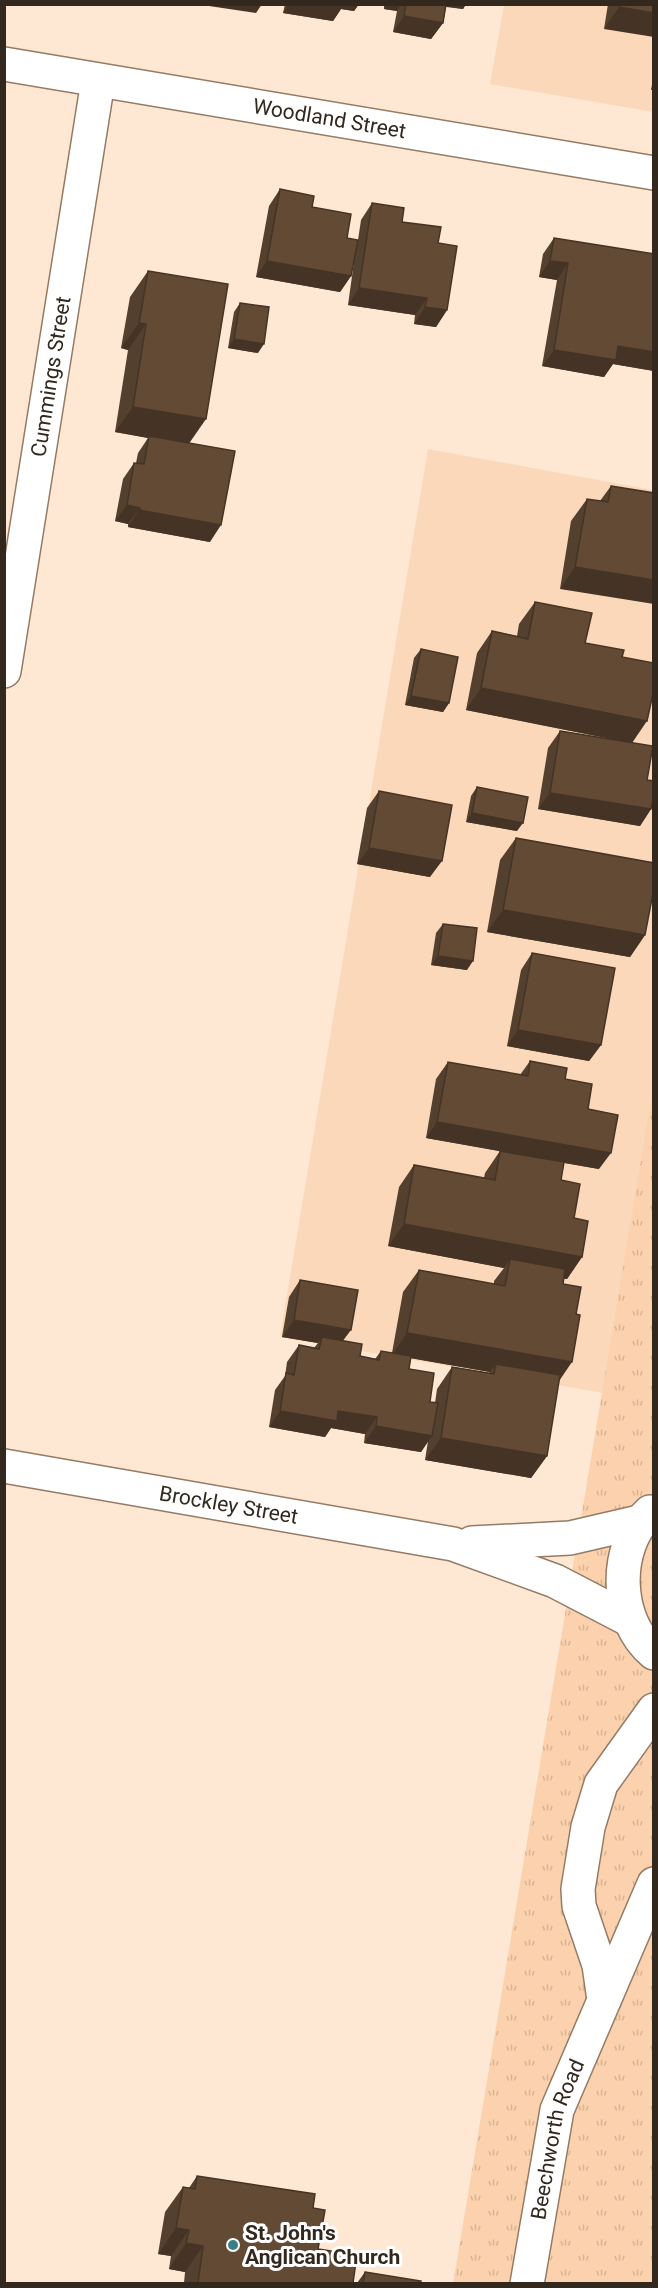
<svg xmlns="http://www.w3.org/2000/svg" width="658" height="2288" font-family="Roboto,sans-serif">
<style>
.built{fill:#fbd8ba}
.grass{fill:url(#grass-tufts)}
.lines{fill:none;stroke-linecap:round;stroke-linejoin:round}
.street-casing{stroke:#957b65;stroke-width:36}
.secondary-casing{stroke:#957b65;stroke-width:36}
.street{stroke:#fff;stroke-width:33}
.secondary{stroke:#fff;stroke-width:33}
.wall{fill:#54402e;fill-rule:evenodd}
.shaded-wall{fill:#453425}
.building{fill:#624a35;stroke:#453425;stroke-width:1.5}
.poi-dot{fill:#378084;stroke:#fff;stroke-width:2}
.labels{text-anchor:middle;stroke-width:6;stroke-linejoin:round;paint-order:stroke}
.street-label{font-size:21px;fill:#32281e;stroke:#fff}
.poi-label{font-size:21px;font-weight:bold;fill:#32281e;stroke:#fff;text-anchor:start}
</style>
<defs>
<pattern id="grass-tufts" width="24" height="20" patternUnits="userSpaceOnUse" patternTransform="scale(1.5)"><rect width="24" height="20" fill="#fbd2ad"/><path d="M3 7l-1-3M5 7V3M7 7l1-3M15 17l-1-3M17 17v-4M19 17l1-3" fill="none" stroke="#d8b494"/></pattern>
</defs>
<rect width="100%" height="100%" fill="#fee8d4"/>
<g class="built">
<path d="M504,5H653V112L490,84Z"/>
<path d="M428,449L653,490V1088L603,1393L280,1337Z"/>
</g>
<path class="grass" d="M653,1088V2283L453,2284Z"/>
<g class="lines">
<g class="street-casing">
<g id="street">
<path id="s1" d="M4,64L654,173"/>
<path id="s2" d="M4,671L98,81"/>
<path d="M604,2000L599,1965L579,1906L578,1889L588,1827L601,1784L654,1710"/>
</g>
</g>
<g class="secondary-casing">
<g id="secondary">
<path id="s3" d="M4,1466L453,1544L555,1581L630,1620"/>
<path d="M650,1512C613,1547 614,1620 654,1653"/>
<path d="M472,1543L570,1538L639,1522"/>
<path id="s4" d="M527,2284L557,2110L654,1884"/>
</g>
</g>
<use href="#street" class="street"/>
<use href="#secondary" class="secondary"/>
</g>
<g class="wall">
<path d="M285,4H359L354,11L341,9L333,21L283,13Z"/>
<path d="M384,4H466L463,9L446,7L443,23L431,39L393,32L397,11L384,9Z"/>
<path d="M608,4H654L604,29Z"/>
<path d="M654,74V90H651Z"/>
<path d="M280,189L312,207L347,238L358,240L361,220L372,203L438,243L447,310L436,327L414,324L415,315L348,305L357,240L351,276L340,292L256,277L269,206Z"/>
<path d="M554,238L654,254V371L613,364L604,377L542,366L557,280L539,277L543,254Z"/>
<path d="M148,271L189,443L210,542L128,527V524L115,521L123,479L134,463H136L138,453L148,438L115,432L128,350L121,348L130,297Z"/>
<path d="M240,303L258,353L228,348L234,312Z"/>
<path d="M611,486L654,493L560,589L571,521L587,499L600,501Z"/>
<path d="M535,602L585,643L622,657L632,743L647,780L651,809L640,826L538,809L548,748L560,731L621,741L466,710L477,653L492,631L517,636L519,624Z"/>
<path d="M421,649L449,703L443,712L405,705L414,658Z"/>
<path d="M477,787L517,831L466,822L471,796Z"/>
<path d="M379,791L430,877L357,864L367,808Z"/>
<path d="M516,838L645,935L630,957L487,932L500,860Z"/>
<path d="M443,924L467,970L431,965L436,933Z"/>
<path d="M532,953L601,1045L589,1061L507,1046L521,970Z"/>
<path d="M530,1061L565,1079L588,1109L599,1169L564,1163L561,1180L574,1218L582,1257L567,1279H564L559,1380L547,1456L531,1478L425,1460L428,1441L421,1452L364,1443L365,1434L331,1428L325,1437L269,1427L275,1390L285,1376L287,1362L299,1345L314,1348L318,1343L282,1337L289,1297L300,1280L343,1341L360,1356L375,1359L381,1351L392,1353L403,1292L419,1270L494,1284V1281L504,1268L388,1246L399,1187L414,1165L484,1178L485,1173L500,1151L426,1138L436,1079L448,1062L520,1075ZM411,1358L490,1372L489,1373L452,1367L437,1389L435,1403L430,1402L409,1369Z"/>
<path d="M197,2176L313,2208L318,2249L353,2283H184L185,2272L169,2269L171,2256L158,2254L165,2212L183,2187L189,2188Z"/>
<path d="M365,2272L420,2283H357Z"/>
</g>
<g class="shaded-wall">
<path d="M210,4H262L256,13L209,6Z"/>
<path d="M289,4H359L354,11L341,9L333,21L283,13Z"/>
<path d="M387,4H401L397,11L384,9Z"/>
<path d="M437,4H466L463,9L437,5Z"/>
<path d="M619,7L654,13V37L604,29Z"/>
<path d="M404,16L443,23L431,39L393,32Z"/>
<path d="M267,261L351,276L340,292L256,277Z"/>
<path d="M550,261L568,263L557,280L539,277Z"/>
<path d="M359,288L427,298L415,315L348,305Z"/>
<path d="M425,307L447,310L436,327L414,324Z"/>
<path d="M139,323L146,324L128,350L121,348Z"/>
<path d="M234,339L264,344L258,353L228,348Z"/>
<path d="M618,346L654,352V371L613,364L604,377L542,366L554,350Z"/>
<path d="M133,407L206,419L188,445L115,432Z"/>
<path d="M127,505L140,508L128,524L115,521Z"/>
<path d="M139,510L221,525L210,542L128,527Z"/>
<path d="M575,567L654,580V604L560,589Z"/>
<path d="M481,688L647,721L632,743L466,710Z"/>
<path d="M411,696L449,703L443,712L405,705Z"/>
<path d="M550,793L651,809L640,826L538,809Z"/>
<path d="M472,813L523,823L517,831L466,822Z"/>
<path d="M369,848L442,861L430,877L357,864Z"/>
<path d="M503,910L645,935L630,957L487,932Z"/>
<path d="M438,956L473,961L467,970L431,965Z"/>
<path d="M518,1030L601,1045L589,1061L507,1046Z"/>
<path d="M437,1122L611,1153L599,1169L426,1138Z"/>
<path d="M404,1224L582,1257L567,1279L508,1268L510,1259L504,1268L388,1246Z"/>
<path d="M294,1320L351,1330L339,1346L322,1337L318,1343L282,1337Z"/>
<path d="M407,1333L572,1362L557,1384L496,1364L490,1372L392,1355Z"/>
<path d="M280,1411H338L377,1417L365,1434L331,1428L325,1437L269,1427Z"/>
<path d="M376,1426L432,1436L421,1452L364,1443Z"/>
<path d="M441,1438L547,1456L531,1478L425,1460Z"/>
<path d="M176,2228L189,2230L171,2256L158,2254Z"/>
<path d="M186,2243L203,2246L185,2272L169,2269Z"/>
</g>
<g class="building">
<path d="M406,4H446L443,23L404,16Z"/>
<path d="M619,4H654V13L619,7Z"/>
<path d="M280,189L314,196L312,207L351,214L347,238L358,240L351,276L267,261Z"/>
<path d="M372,203L404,208L402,222L441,227L438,243L457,246L447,310L425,307L427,298L359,288Z"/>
<path d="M554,238L654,254V352L618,346L616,360L554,350L568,263L550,261Z"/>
<path d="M148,271L228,284L206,419L133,407L146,324L139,323Z"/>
<path d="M240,303L269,307L264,344L234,339Z"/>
<path d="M149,436L235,451L221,525L139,510L140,508L127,505L134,463L144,464Z"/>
<path d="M611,486L654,493V580L575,567L587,499L608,502Z"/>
<path d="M535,602L592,613L585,643L624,650L622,657L654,663V689L647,721L481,688L492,631L528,639Z"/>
<path d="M421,649L458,657L449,703L411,696Z"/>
<path d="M560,731L653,746L647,780L654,781V795L651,809L550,793Z"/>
<path d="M477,787L528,797L523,823L472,813Z"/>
<path d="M379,791L452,805L442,861L369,848Z"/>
<path d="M516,838L654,863V888L645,935L503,910Z"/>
<path d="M443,924L477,928L473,961L438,956Z"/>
<path d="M532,953L615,968L601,1045L518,1030Z"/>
<path d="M530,1061L567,1068L565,1079L592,1084L588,1109L618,1115L611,1153L437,1122L448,1062L528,1076Z"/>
<path d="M500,1151L564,1162L561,1180L580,1184L574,1218L588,1221L582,1257L404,1224L414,1165L495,1180Z"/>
<path d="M510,1259L565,1269L563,1284L581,1287L576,1314L580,1315L572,1362L407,1333L419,1270L505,1286Z"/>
<path d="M300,1280L358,1290L351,1330L294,1320Z"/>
<path d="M322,1337L362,1344L360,1356L379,1360L381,1351L411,1356L409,1369L434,1373L430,1402L438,1403L432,1436L376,1426L377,1417L338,1411L337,1421L280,1411L286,1373L294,1375L299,1345L319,1349Z"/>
<path d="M496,1364L560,1375L547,1456L441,1438L452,1367L494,1374Z"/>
<path d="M197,2176L315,2194L313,2208L325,2210L318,2249L357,2255L353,2283H198L203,2246L186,2243L189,2230L176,2228L183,2187L195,2189Z"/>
<path d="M365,2272L421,2281L420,2283H363Z"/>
</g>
<circle class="poi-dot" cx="233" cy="2245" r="6"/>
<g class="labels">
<g class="street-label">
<text dy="7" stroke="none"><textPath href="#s1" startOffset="330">Woodland Street</textPath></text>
<text dy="7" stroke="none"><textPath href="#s2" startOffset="298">Cummings Street</textPath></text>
<text dy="7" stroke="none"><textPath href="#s3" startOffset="228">Brockley Street</textPath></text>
<text dy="7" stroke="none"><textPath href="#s4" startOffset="148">Beechworth Road</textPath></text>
</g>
<g class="poi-label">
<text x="245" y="2240">St. John's<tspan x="245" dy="24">Anglican Church</tspan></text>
</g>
</g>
<rect width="658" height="2288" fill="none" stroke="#32281e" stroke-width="12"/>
</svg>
